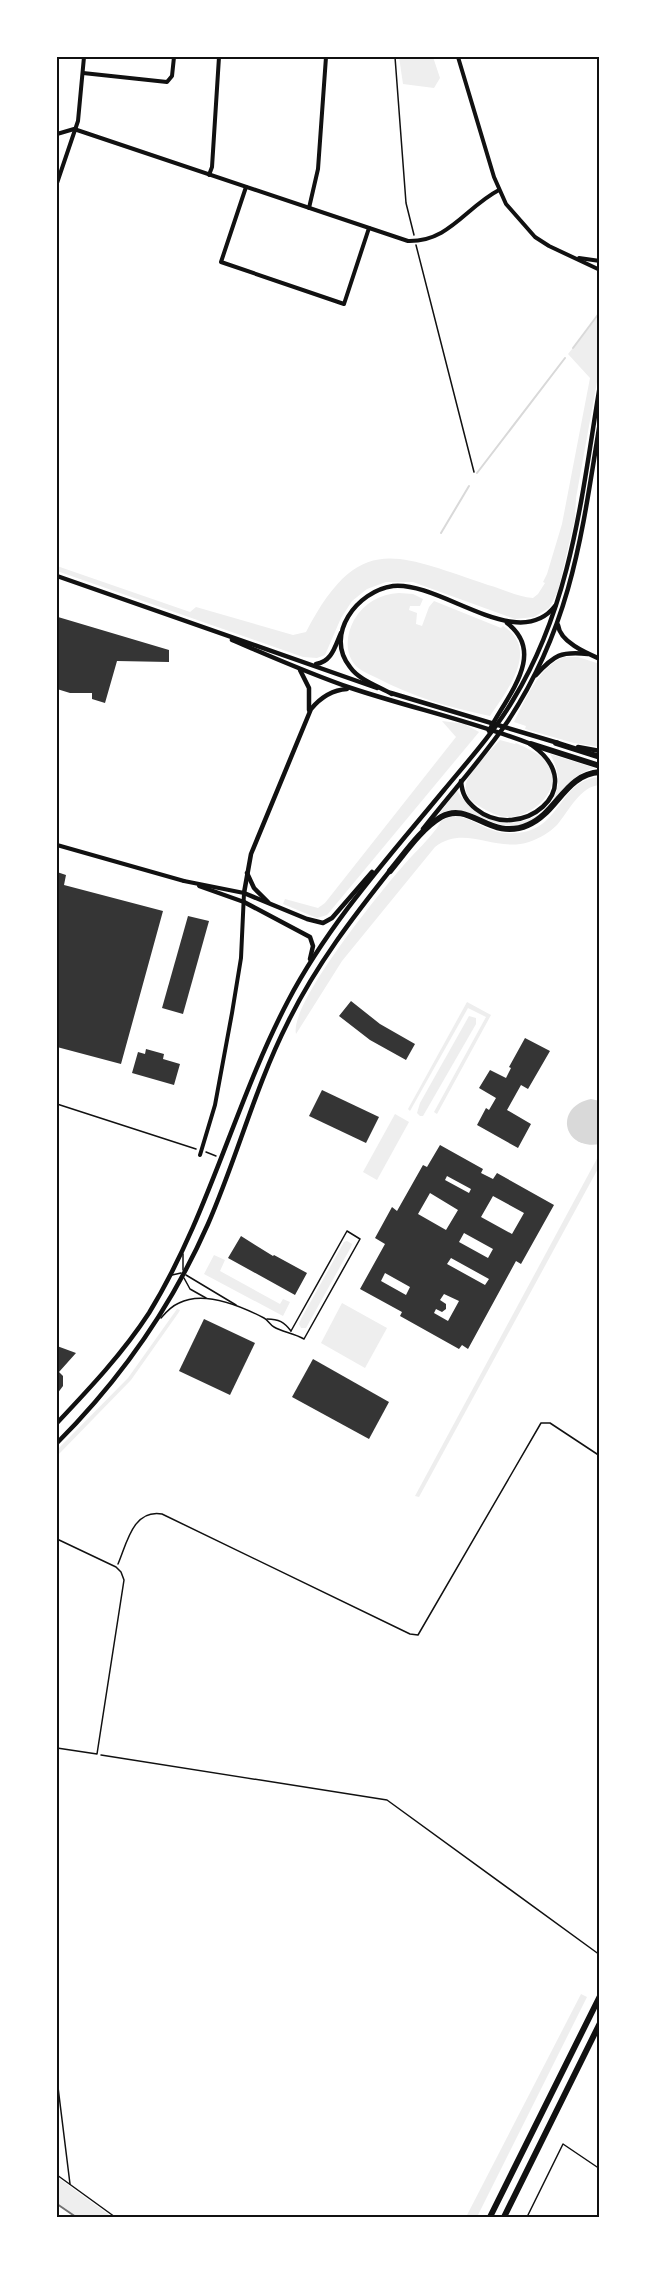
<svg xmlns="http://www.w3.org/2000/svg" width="657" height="2274" font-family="Poppins,sans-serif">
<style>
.green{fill:#eee}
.water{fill:#d9d9d9}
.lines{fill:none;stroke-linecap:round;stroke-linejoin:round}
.stream{stroke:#d9d9d9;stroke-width:2}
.building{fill:#353535;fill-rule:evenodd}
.path{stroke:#111;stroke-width:1.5}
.service{stroke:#111;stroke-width:1.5}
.minor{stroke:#111;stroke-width:4}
.tertiary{stroke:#111;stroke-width:4.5}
.secondary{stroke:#111;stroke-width:4.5}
.motorway{stroke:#111;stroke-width:6}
.rail{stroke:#707070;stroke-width:2}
.neatline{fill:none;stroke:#111;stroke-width:2}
</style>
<rect width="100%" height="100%" fill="#fff"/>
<g class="green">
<path d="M399,57H433L440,78L434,88L403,84Z"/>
<path d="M600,314V365L576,498L575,518L558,591L549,608L534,617L515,619L413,582H386L367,589L352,601L341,618L325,655L317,658L303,657L57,571V566L190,612L196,607L293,635L306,632C359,531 395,554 488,585C503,589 518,597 533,598L538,594L545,583L543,582L547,574L562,524L590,378L568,354Z"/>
<path d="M399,593L413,594L423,599L420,606H410L409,610L417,613L416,624L422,626L429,607L434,601L501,628L503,626C540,649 508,689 490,716C451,708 413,697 377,678C371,675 363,672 357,667C344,654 346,635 354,620C364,603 380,594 399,593Z"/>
<path d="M564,657H578L600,664V747L574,743L525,729L526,726L514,722C526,699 538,667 564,657Z"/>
<path d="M442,721L466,724V725L479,732L327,915L317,918L283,904L285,899L318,908L325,903L456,737Z"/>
<path d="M500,740L515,744L516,743C526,748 540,753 547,763C566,787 533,817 509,817C498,817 489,812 479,806C471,802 464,794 466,784C469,771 491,750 500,740Z"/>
<path d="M550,754L595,768C560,776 553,817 519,825C489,831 467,799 439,814L457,790C461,798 466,802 472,808C515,845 581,806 550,754Z"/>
<path d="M600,777V785C580,786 569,811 557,825C549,833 540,838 529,842C495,853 465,824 435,847L342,961L296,1034C289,1004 381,891 403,866C413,854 435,834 441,821C461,809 473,824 492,830C502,834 513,834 524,832C561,825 561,779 600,777Z"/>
<path d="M467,1002L491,1015L437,1114L434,1112L486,1017L468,1008L410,1111L408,1109Z"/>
<path d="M469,1016L476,1018V1024L423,1116H420L417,1113L420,1103Z"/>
<path d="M395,1114L409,1122L377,1180L363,1172Z"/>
<path d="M600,1153V1165L419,1497L415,1496Z"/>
<path d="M347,1241L352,1244L351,1247L306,1328H301L299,1324L301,1319L344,1242Z"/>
<path d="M214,1255L225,1260L220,1271L280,1304L283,1299L290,1302L283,1316L204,1274Z"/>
<path d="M342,1303L387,1328L365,1368L321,1343Z"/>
<path d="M177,1309L180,1310L179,1312L131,1380L57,1456V1450L128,1378Z"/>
<path d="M581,1994L587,1997L477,2217H466Z"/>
<path d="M57,2177L112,2217H76L57,2204Z"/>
</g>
<path class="water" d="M591,1099L600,1101V1144C563,1151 553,1107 591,1099Z"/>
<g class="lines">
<g class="stream">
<path d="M573,348L600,312"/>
<path d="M477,473L565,358"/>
<path d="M441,533L469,486"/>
</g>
</g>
<g class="building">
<path d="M58,617L169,650V662L117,661L105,703L92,699V693H70L57,689Z"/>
<path d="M57,872L66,875L64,885L163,911L121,1064L57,1047Z"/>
<path d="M188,916L209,921L183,1014L162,1008Z"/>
<path d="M351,1001L380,1024L415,1044L406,1060L370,1040L339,1016Z"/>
<path d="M525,1038L550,1051L528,1089L521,1085L507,1110L531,1124L518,1148L477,1125L486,1108L489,1110L496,1098L479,1088L490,1070L506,1078L511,1068L509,1067Z"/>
<path d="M146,1049L164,1054L163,1059L180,1064L174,1085L132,1073L138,1052L145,1054Z"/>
<path d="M322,1090L379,1117L366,1143L309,1116Z"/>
<path d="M440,1145L483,1169L481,1173L493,1179L497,1173L554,1205L521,1264L516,1261L468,1349L462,1345L459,1349L400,1316L402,1312L360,1289L385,1244L375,1238L392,1207L397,1211L423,1165L427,1167ZM447,1176L471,1189L469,1193L445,1180ZM430,1193L458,1210L446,1230L418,1214ZM493,1196L524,1213L512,1234L481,1217ZM464,1233L493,1249L488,1258L459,1242ZM451,1258L489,1279L485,1285L447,1264ZM385,1273L410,1287L406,1295L381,1281ZM444,1294L459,1301L448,1321L434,1313L436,1309L442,1312L446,1309V1304L440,1300Z"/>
<path d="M241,1236L273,1256L274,1255L307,1273L295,1295L228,1258Z"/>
<path d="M204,1319L255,1343L230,1395L179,1371Z"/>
<path d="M57,1346L76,1353L59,1372L63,1376V1386L57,1394Z"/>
<path d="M313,1359L389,1402L369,1439L292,1397Z"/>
</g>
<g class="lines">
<g class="path">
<path d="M395,57L406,203L414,235"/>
<path d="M416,245L474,472"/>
<path d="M57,1104L196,1149"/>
<path d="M206,1152L216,1156"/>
<path d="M118,1564C127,1543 133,1509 162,1514L410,1634L418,1635L541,1423H550L600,1456"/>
<path d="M101,1755L387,1800L600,1955"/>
<path d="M57,2079L70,2184"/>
<path d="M57,2175L115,2217"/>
<path d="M527,2217L563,2144L600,2169"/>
</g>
<g class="service">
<path d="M183,1254V1270"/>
<path d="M172,1275L181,1273"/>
<path d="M186,1275L236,1305"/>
<path d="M184,1278L190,1289L206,1298"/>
<path d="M161,1318C166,1312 172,1306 179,1303C204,1290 241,1306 264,1318C268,1320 270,1325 274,1327C282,1332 294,1333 304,1339L360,1239L347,1231L291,1331"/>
<path d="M267,1319C279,1319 284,1322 291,1331"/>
<path d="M57,1539L116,1567L121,1572L124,1580L97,1754L57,1748"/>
</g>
<g class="minor">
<path d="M458,57L494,177L506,204L535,237L549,246L600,270"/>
<path d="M83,73L167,82L172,76L174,57"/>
<path d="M57,134L74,129L408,241C449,242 466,207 499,190"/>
<path d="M209,175L212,167L219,57"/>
<path d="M57,183L78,121L84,57"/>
<path d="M246,187L221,262L344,304L369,228"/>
<path d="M309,208L318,169L326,57"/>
<path d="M579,258L600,261"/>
<path d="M57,845L184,881"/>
<path d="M184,881L244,893L241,958L232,1013L215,1105L200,1155"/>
<path d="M199,886L244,902"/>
</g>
<g class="tertiary">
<path d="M57,576L377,688"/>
<path d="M232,640C272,657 310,674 351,688C411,708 472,721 531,744"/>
<path d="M316,664C332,662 335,646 341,633"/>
<path d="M300,670L309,688V710"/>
<path d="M391,693L558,743"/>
<path d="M578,747L600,751"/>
<path d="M247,873L254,888L268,902"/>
<path d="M244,893L251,854L311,709C321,697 332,690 347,689"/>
</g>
<g class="secondary">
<path d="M558,625C560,642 586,653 600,659"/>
<path d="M536,675C554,655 561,651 588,654"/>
<path d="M392,694C378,686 359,680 350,667C324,635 357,591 393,586C441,581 518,654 555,606"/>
<path d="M489,731C505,698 548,654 507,623"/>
<path d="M461,781C462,794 466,801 476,809C519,844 592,789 533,746"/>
<path d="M423,829C451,793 482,759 508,721C572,624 582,533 600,422"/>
<path d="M244,893L307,919L323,923L332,918L372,872"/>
<path d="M244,902L310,937L313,946L310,959"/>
<path d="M57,1423C90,1388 123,1353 149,1313C209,1215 235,1102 288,1001C329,923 388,858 444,790C468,761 494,732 513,700C572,604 582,493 600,385"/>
<path d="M57,1443C121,1379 171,1308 208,1224C237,1158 255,1087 288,1022C316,965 353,917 392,868"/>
</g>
<g class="motorway">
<path d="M556,743L600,757"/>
<path d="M531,744L600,766"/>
<path d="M390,871C405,853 421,829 441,817C470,800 490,842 528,825C557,813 565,774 600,772"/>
<path d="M490,2217L600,1996"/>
<path d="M504,2217L600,2023"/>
</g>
<path class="rail" d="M57,2204L76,2217"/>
</g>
<rect width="657" height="2274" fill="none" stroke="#ffffff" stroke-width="117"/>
<rect x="58" y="58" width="540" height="2158" class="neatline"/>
</svg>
